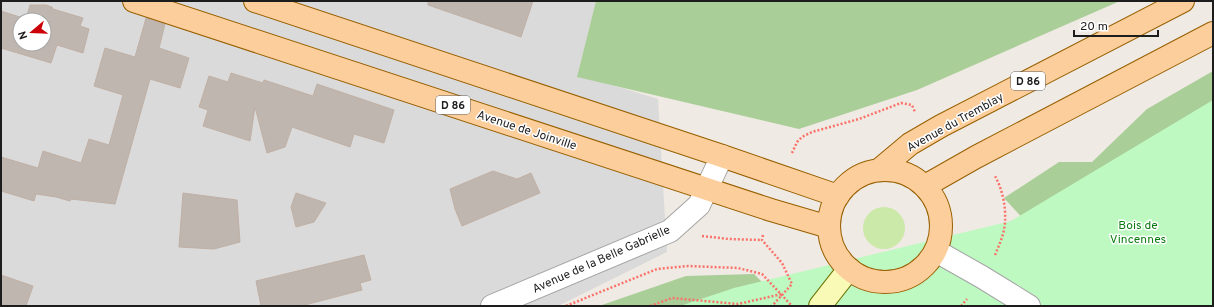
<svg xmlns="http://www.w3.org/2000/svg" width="1214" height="307" font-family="Overpass,sans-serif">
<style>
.residential{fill:#dbdada;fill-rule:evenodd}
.grass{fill:#cbe9a8}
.forest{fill:#aace98}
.park{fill:#bff9c2}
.building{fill:#bfb6af;stroke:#c0b0a5;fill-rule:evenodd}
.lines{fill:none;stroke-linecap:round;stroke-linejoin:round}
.minor-casing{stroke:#a4a4a4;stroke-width:24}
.secondary-casing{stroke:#6d7404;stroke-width:24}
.primary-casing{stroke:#975f00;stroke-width:24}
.path{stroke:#fa7269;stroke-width:2.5;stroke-dasharray:2 2;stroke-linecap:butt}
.minor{stroke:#fff;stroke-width:22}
.secondary{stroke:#f9fab6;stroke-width:22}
.primary{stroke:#fcce9b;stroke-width:22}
.labels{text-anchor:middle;stroke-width:3;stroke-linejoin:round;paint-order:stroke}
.shield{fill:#fff;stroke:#616161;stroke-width:1}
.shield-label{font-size:11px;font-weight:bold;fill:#1d1d1d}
.street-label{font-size:12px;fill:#1d1d1d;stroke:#fff}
.park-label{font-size:12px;fill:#0b7c10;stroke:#fff}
</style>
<rect width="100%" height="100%" fill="#efeae3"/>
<path class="residential" d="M1,1H610L586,77L658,99L667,252L558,306H1ZM20,20H44V44H20Z"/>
<circle class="grass" cx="884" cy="228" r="21"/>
<g class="forest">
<path d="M596,1H1120L917,90L799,129L577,77Z"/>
<path d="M1213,71V127L1039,236L1004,198L1059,162H1092L1147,109Z"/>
<path d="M754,274L780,300L776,306H599L686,276Z"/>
</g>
<path class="park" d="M1213,100V306H680L734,288L1011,221Z"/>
<g class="building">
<path d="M428,1H533L521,37L428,5Z"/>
<path d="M30,5H46L52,7L53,9L83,18L80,26L89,29L83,53L57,45L51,63L1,48V11L26,19ZM20,20H44V44H20Z"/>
<path d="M146,18L165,24L159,48L189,58L180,88L150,79L115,204L71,199L70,201L56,197L36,194L34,201L1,191V157L38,168L43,151L81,163L89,139L109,145L123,95L94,86L105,48L135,57Z"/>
<path d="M231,73L263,83L264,80L313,96L317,84L394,110L384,143L354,134L350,147L292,127L285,147L267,153L255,107L250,141L203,126L208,110L199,107L209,76L228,82Z"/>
<path d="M493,171L517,179L531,173L540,193L462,226L455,209L450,189Z"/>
<path d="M183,193L237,200L240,242L214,249L179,247Z"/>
<path d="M296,193L326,203L314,222L296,227L291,207Z"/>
<path d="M364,255L371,280L360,283L362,290L301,306H261L256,281Z"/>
<path d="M1,275L33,286L26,306H1Z"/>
</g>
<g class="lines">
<g class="minor-casing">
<g id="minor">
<path d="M936,251L982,277L1029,306"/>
<path d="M492,306L670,231L699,205L722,156"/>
</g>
</g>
<g class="secondary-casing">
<path id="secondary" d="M820,306L849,269"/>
</g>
<g class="primary-casing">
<g id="primary">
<path d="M134,1L771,210L829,227"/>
<path d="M255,1L722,156L838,196"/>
<circle cx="885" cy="226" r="56"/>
<path d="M879,170L910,144L941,126L1183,1"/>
<path d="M925,186L976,157L1213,33"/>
</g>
</g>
<g class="path">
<path d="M792,153L797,142L802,137L812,132L859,119L901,103L912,105L915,112"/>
<path d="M763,235L762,240L782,263L792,284L772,306"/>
<path d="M702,236L729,239L762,240"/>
<path d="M995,255C998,248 1001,241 1003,234C1008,216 1004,192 995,176"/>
<path d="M566,306L657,269L688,266L738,268L762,274L792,306"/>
<path d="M650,306L672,298L738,304L782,294"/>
<path d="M961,306L967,299"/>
</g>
<use href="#minor" class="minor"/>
<use href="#secondary" class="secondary"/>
<use href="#primary" class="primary"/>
</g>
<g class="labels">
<g class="shield">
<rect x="1011" y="72" width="34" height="18" rx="3"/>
<rect x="436" y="96" width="34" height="18" rx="3"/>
</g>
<g class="shield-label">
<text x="1028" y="85">D 86</text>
<text x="453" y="109">D 86</text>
</g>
<g class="street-label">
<text transform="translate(955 122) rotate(-29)" y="4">Avenue du Tremblay</text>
<text transform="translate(527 130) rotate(18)" y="4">Avenue de Joinville</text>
<text transform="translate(601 259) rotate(-24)" y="4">Avenue de la Belle Gabrielle</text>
</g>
<g class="park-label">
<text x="1138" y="229">Bois de<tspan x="1138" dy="14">Vincennes</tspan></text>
</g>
</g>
<rect width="1214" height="307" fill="none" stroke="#1d1d1d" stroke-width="4"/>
<g transform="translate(32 32) rotate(251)"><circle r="19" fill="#ffffff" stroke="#a5a5a5"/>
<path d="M0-3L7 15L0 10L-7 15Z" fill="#cb0008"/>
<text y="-6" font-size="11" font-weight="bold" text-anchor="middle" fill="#1d1d1d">N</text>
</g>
<path d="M1074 30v6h84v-6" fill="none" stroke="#1d1d1d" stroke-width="2"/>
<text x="1080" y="30" font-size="12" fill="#1d1d1d" stroke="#ffffff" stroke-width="3" paint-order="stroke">20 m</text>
</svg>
